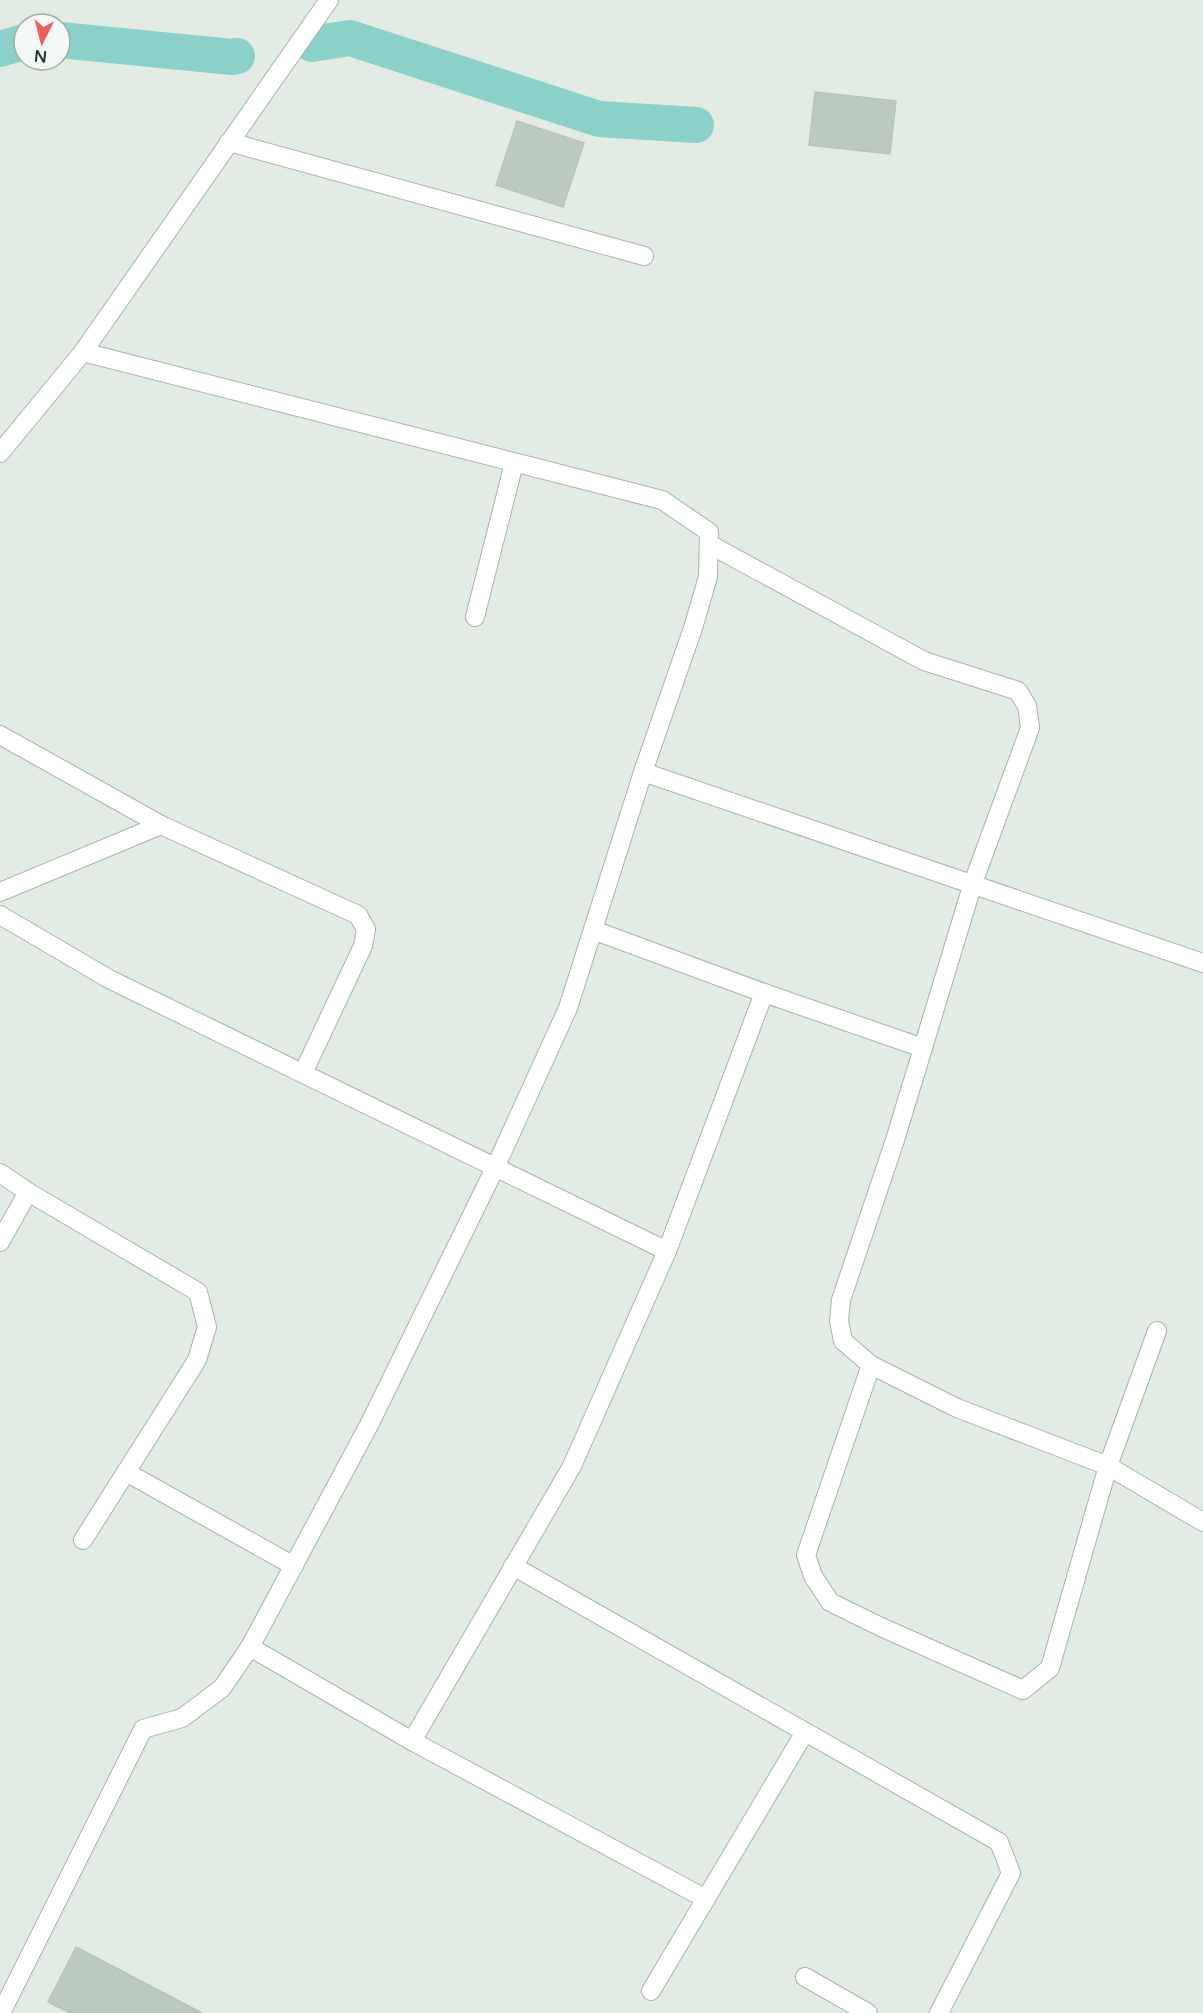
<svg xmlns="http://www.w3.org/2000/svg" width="1203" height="2013" font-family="'Varela Round',sans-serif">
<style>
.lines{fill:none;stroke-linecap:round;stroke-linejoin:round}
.canal{stroke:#8bd0c9;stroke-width:36}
.building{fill:#bacac0;stroke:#b5c5ba;stroke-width:1.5}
.minor-casing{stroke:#a5b4ab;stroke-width:20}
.minor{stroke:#fff;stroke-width:18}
</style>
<rect width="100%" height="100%" fill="#e2ece5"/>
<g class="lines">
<g class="canal">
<path d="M60,40L232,57L237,56"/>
<path d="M312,44L350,38L599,119L696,125"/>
<path d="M0,49L24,42"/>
</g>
</g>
<g class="building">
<path d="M815,92L896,101L890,154L809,145Z"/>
<path d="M517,121L584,143L563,207L496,185Z"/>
<path d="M76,1947L202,2013H70L48,2002Z"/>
</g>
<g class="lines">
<g class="minor-casing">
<g id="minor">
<path d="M229,142L644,256"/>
<path d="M0,453L83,352L329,0"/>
<path d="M709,544L924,661L1018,691L1027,706L1030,728L973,883L895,1140L841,1300L839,1321L843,1341L871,1365L957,1408L1108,1466L1203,1522"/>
<path d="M475,617L514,463"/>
<path d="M0,735L161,825L358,915L366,929L363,946L303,1073"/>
<path d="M643,772L1203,963"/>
<path d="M0,892L161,825"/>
<path d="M0,915L109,979L667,1251"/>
<path d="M764,993L923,1048"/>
<path d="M0,1173L28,1192L198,1292L207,1327L197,1360L83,1540"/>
<path d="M0,1242L28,1192"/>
<path d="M871,1365L806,1555L813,1576L830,1602L881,1627L1023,1690L1050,1668L1108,1466L1157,1331"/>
<path d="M126,1472L294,1566"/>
<path d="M513,1566L999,1842L1011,1873L939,2013"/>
<path d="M250,1647L412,1741L706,1899"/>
<path d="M412,1741L572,1466L667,1251L764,993L593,930"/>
<path d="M805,1977L868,2013"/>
<path d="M651,1991L805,1732"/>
<path d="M1,2013L143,1729L182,1718L222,1688L250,1647L370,1423L495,1168L568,1008L643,772L693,628L708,577L709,532L662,500L83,352"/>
</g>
</g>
<use href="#minor" class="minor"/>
</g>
<g transform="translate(42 42) rotate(186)"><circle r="28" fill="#f3f8f4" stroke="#9fada5" stroke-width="1.5"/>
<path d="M0-4.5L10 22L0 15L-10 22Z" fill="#ee5e5f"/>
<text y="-9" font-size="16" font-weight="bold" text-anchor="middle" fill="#223c2f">N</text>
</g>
</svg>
